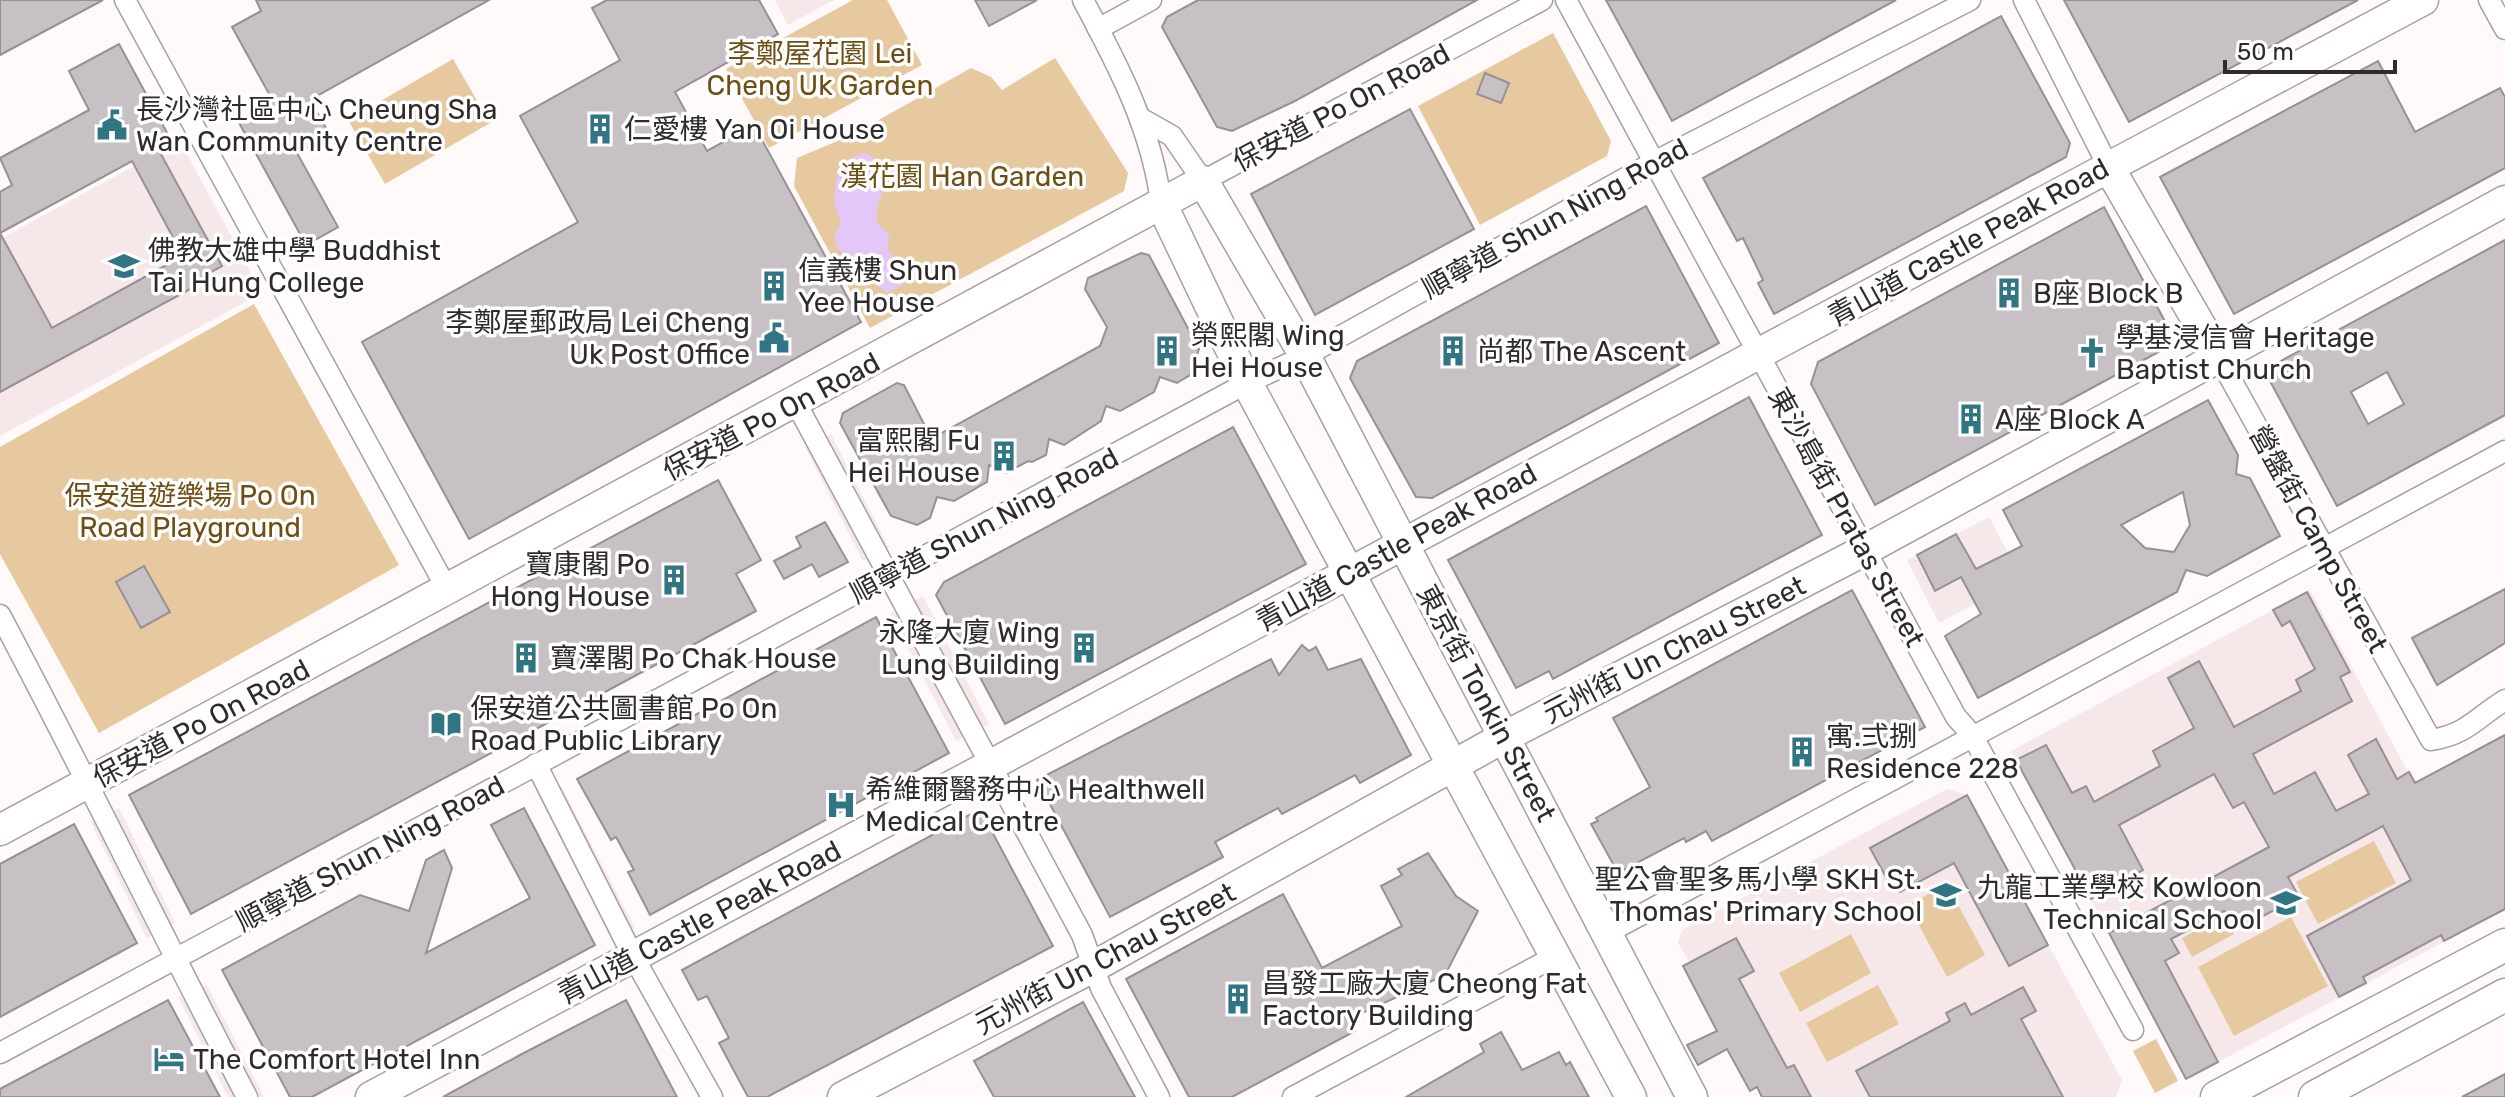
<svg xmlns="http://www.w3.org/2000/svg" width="2505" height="1097" font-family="Rubik,'Noto Sans TC',sans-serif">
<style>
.built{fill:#f6e8e9}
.green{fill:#e6c99f}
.water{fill:#e3c7f9}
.building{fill:#c7c0c4;stroke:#979094;stroke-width:2;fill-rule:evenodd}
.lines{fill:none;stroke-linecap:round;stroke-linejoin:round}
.street-casing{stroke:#a89fa0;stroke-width:23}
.secondary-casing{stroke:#a89fa0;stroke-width:33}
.primary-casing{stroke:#a89fa0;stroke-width:35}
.street{stroke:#fff;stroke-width:20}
.secondary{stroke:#fff;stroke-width:30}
.primary{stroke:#fff;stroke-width:32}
.labels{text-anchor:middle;stroke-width:7;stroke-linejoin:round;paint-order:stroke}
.park-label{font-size:28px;fill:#6f4e14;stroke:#fff}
.street-label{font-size:28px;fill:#2f2b2b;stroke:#fff}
.poi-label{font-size:28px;fill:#2f2b2b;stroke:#fff;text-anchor:start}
</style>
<rect width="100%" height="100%" fill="#fff9f9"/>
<g class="built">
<path d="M775,0H834L788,25Z"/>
<path d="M180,141L262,293L0,436V239Z"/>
<path d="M831,434L889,548L863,561L805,447Z"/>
<path d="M1989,517L2022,579L1939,623L1907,560Z"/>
<path d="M2310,590L2487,919L2186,1079L2011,751Z"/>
<path d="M923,596L989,724L956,741L890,613Z"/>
<path d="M561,786L635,928L612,940L539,797Z"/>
<path d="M1947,789L1967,795L2122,1080L2116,1097H1762L1757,1088L1750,1091L1683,966L1690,964L1678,943L1682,930Z"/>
<path d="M119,808L175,923L147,938L91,823Z"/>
<path d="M207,985L264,1097H228L178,997Z"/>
</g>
<g class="green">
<path d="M853,0H887L922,65L769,148L726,69Z"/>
<path d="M1553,33L1611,141L1607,156L1480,225L1418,106Z"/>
<path d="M1055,58L1128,173L1124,191L870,328L794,186L797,158L852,135L971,68L991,77L1002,90Z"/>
<path d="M453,59L490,123L385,184L348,120Z"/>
<path d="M254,304L399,565L99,733L0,554V447Z"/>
<path d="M2374,841L2396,883L2318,924L2296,882Z"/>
<path d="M1947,884L1985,955L1947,977L1908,905Z"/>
<path d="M2224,916L2234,934L2192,957L2182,938Z"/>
<path d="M2291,917L2328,986L2234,1036L2198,967Z"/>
<path d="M1851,934L1871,973L1800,1012L1779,973Z"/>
<path d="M1878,985L1899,1024L1827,1062L1806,1023Z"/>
<path d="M2156,1039L2178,1081L2155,1093L2133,1051Z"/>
</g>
<path class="water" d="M862,153L869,154L887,170C887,189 874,202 877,223L889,235L888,250L900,264L896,274H905L909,281L887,293L871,281L866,285L855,279L852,264L836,247L835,234L841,222C831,199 834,187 841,163Z"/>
<g class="building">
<path d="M0,0H103L0,55Z"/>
<path d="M256,0H489L310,100L330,135L297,153L338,227L306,245L238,121L273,101L232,27L261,11Z"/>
<path d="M607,0H759L778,34L675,92L707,151L754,125L861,322L469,539L362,342L578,222L520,116L620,60L592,8Z"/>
<path d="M975,0H1037L989,26Z"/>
<path d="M1198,0H1477L1295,101L1232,131L1217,127L1162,27L1167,17Z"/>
<path d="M1606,0H1896L1672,121Z"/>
<path d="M2064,0H2358L2129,122Z"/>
<path d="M2001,16L2070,143L2066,157L1774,314L1758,283L1763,280L1743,238L1737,241L1703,178Z"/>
<path d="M119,44L171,140L157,147L222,266L195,281L198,285L0,392V233L52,328L183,256L132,161L0,233V192L12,185L0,158L89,110L69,71Z"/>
<path d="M2378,61L2415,132L2500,88L2505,97V168L2234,314L2160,177Z"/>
<path d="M1485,73L1509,83L1501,103L1477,94Z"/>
<path d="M1410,109L1474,229L1315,315L1251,194Z"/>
<path d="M1646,206L1719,343L1432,498L1416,497L1350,378L1357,361Z"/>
<path d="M2104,207L2169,329L2164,349L1875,505L1811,384L1818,362Z"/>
<path d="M2505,240V415L2337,506L2264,370ZM2387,372L2404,404L2368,424L2351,392Z"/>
<path d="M1141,253L1149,255L1199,349L1190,375L1177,383L1160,377L1154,392L1120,411L1106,406L1101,421L1064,445L1049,439L1046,455L1032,462L1028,461L1006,473L989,465L987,482L954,501L937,497L930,518L917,525L891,516L840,423L843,413L897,383L904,385L925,426L942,433L1100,346L1107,327L1085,289L1088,278Z"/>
<path d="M1749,397L1822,535L1553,679L1549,671L1516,688L1448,560Z"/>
<path d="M2208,400L2238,455L2236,474L2250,478L2280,536L2207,576L2186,570L2177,592L1978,698L1945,636L1981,614L1961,577L1935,591L1917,555L1956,534L1976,569L2022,546L2003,510ZM2183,492L2190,525L2174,552L2145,548L2121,525Z"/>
<path d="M1233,427L1306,564L1005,724L936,595L944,582Z"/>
<path d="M718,480L761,560L736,574L756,611L191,914L129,795Z"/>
<path d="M825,522L848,562L819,577L812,564L784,579L774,561L801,547L796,537Z"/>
<path d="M144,566L170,612L141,628L116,582Z"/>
<path d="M2505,589V643L2437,685L2412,638Z"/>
<path d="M1852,590L1925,727L1712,841L1706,831L1686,842L1684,838L1618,873L1591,824L1598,821L1596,818L1650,787L1613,718Z"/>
<path d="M2307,592L2350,672L2340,677L2352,701L2253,754L2274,794L2315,772L2336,811L2369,794L2348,755L2376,739L2397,779L2409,772L2415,783L2505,735V909L2444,941L2441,935L2363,977L2366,983L2339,997L2307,936L2411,880L2383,826L2288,877L2299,897L2244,926L2224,911L2171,939L2179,953L2165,961L2218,1062L2186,1079L2109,933L2269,847L2244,802L2233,808L2214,774L2119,825L2143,870L2091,899L2016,760L2046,745L2072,793L2086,786L2094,802L2160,766L2153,751L2194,728L2168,678L2199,661L2234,727L2301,691L2296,680L2315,669L2290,621L2282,626L2273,610Z"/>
<path d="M876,617L949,753L650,915L628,872L634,870L616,837L611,840L577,779Z"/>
<path d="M1302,645L1309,651L1316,647L1328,670L1361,659L1411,755L1360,783L1355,775L1282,814L1278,808L1215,842L1223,857L1110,917L1037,780L1271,659L1279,675Z"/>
<path d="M1967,795L2048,945L2009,966L1954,863L1900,892L1891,876L1887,879L1870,848Z"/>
<path d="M524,808L595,945L312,1097H290L222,970L360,895L409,911L426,860L444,850L452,868L426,953L530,898L491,825Z"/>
<path d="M980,809L1053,946L767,1097H748L719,1043L729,1038L707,996L698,1000L682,970Z"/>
<path d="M74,824L137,943L0,1017V864Z"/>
<path d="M1428,853L1456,896L1478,911L1445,975L1349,1019L1355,1031L1232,1097H1189L1126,979L1283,894L1322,968L1402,926L1381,886L1402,875L1398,869Z"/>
<path d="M1736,938L1754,971L1739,979L1787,1068L1794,1065L1811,1097H1762L1757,1087L1750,1091L1727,1049L1698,1065L1687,1045L1717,1031L1683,966Z"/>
<path d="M2023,987L2036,1011L2021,1019L2063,1097H1870L1856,1071L1950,1021L1946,1013L1965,1003L1971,1015Z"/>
<path d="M168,1000L220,1097H0V1089Z"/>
<path d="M626,1000L677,1097H443L520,1055Z"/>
<path d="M1083,1002L1135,1097H994L974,1061Z"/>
<path d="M1501,1032L1522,1070L1559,1052L1566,1065L1570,1062L1589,1097H1406L1484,1052L1480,1044Z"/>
<path d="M2505,1074V1097H2462Z"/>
</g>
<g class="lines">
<g class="street-casing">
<g id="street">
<path d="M125,0L447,589"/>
<path d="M1083,0C1118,65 1152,130 1161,203"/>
<path d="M1566,0L1956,717L1972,735L2133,1030"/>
<path d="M2024,0L2108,166"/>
<path d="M2489,0L2505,29"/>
<path d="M1098,29L1151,0"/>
<path d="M1142,119L1172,136L1203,181L1542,0"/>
<path d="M2219,358L2431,740C2468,734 2477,717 2505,700"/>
<path d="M796,403L1082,935L1101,988L1159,1097"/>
<path d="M0,615C85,774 163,937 247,1097"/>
<path d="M536,764L634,958L712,1097"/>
<path d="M1607,933L2505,451"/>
<path d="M0,1053L1247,383L1305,356L1656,161L1970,0"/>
<path d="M1293,1097L1556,956"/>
</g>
</g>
<g class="secondary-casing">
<g id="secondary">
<path d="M2108,166L2219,358"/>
<path d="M1161,203L1247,383L1631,1097"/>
<path d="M0,830L1203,181L1305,356L1692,1097"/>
<path d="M371,1097C1056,734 1737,362 2423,0"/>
<path d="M843,1097L1093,967L1506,736L1865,550L2505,201"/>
</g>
</g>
<g class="primary-casing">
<g id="primary">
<path d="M2217,1097L2505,945"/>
<path d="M2315,1097L2505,995"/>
</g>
</g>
<use href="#street" class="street"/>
<use href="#secondary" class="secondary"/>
<use href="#primary" class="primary"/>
</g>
<defs>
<g id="civic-bare" transform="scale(2.4)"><path d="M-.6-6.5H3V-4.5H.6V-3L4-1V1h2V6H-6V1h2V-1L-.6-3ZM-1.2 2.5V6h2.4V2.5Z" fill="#317584" stroke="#fff" stroke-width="2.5" paint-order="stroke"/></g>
<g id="building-bare" transform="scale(2.4)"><path d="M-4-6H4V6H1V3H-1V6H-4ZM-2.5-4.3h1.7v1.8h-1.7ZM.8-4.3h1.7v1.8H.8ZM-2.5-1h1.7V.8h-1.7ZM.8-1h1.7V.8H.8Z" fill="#317584" stroke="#fff" stroke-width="2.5" paint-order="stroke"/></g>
<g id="school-bare" transform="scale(2.4)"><path d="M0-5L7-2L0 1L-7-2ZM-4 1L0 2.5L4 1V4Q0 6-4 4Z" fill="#317584" stroke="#fff" stroke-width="2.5" paint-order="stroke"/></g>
<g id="church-bare" transform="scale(2.4)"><path d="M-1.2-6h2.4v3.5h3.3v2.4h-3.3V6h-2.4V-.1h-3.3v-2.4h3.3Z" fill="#317584" stroke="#fff" stroke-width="2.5" paint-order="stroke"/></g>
<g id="library-bare" transform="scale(2.4)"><path d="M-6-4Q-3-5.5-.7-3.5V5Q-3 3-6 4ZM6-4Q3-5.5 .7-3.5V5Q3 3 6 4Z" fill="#317584" stroke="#fff" stroke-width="2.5" paint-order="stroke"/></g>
<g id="hospital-bare" transform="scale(2.4)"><path d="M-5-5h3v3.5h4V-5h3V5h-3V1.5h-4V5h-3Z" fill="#317584" stroke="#fff" stroke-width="2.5" paint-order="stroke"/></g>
<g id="hotel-bare" transform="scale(2.4)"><path d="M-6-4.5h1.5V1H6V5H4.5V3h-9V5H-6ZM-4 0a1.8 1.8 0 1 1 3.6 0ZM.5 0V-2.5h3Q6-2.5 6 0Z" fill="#317584" stroke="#fff" stroke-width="2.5" paint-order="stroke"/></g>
</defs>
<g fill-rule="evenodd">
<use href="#civic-bare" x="112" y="125"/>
<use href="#building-bare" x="600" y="129"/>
<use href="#school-bare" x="124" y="266"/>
<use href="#building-bare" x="774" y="286"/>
<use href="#building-bare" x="2009" y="293"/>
<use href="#civic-bare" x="774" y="338"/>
<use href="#building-bare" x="1167" y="351"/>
<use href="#building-bare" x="1453" y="351"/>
<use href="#church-bare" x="2092" y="353"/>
<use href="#building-bare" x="1971" y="419"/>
<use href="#building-bare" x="1004" y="456"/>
<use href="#building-bare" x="674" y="580"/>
<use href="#building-bare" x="1084" y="648"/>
<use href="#building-bare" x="526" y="658"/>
<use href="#library-bare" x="446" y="724"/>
<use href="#building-bare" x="1802" y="752"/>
<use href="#hospital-bare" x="841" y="805"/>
<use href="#school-bare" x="1946" y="895"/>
<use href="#school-bare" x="2286" y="903"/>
<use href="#building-bare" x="1238" y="999"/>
<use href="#hotel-bare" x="169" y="1059"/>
</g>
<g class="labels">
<g class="park-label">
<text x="820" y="63">李鄭屋花園 Lei<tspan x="820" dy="32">Cheng Uk Garden</tspan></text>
<text x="962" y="186">漢花園 Han Garden</text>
<text x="190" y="505">保安道遊樂場 Po On<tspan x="190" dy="32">Road Playground</tspan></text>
</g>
<g class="street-label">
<text transform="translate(1341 107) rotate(-28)" y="10">保安道 Po On Road</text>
<text transform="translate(1555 218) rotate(-29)" y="10">順寧道 Shun Ning Road</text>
<text transform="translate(1968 242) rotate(-29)" y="10">青山道 Castle Peak Road</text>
<text transform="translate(771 416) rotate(-28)" y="10">保安道 Po On Road</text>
<text transform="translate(1847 517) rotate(61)" y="10">東沙島街 Pratas Street</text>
<text transform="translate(984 525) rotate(-28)" y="10">順寧道 Shun Ning Road</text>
<text transform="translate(2319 539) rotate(61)" y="10">營盤街 Camp Street</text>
<text transform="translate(1396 547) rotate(-29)" y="10">青山道 Castle Peak Road</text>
<text transform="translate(1674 649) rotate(-27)" y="10">元州街 Un Chau Street</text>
<text transform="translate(1487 703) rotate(62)" y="10">東京街 Tonkin Street</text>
<text transform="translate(201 723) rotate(-28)" y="10">保安道 Po On Road</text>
<text transform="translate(370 853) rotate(-28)" y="10">順寧道 Shun Ning Road</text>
<text transform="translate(699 922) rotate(-28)" y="10">青山道 Castle Peak Road</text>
<text transform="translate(1105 958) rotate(-28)" y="10">元州街 Un Chau Street</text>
</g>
<g class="poi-label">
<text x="136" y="119">長沙灣社區中心 Cheung Sha<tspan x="136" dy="32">Wan Community Centre</tspan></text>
<text x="624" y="139">仁愛樓 Yan Oi House</text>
<text x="148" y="260">佛教大雄中學 Buddhist<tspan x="148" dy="32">Tai Hung College</tspan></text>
<text x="798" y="280">信義樓 Shun<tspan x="798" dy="32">Yee House</tspan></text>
<text x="2033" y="303">B座 Block B</text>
<text x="750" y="332" text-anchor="end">李鄭屋郵政局 Lei Cheng<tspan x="750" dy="32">Uk Post Office</tspan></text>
<text x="1191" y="345">榮熙閣 Wing<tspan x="1191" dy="32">Hei House</tspan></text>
<text x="2116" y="347">學基浸信會 Heritage<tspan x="2116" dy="32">Baptist Church</tspan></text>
<text x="1477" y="361">尚都 The Ascent</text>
<text x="1995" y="429">A座 Block A</text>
<text x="980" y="450" text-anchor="end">富熙閣 Fu<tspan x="980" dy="32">Hei House</tspan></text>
<text x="650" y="574" text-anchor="end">寶康閣 Po<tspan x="650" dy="32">Hong House</tspan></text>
<text x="1060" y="642" text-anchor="end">永隆大廈 Wing<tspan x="1060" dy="32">Lung Building</tspan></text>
<text x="550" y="668">寶澤閣 Po Chak House</text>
<text x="470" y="718">保安道公共圖書館 Po On<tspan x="470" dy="32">Road Public Library</tspan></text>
<text x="1826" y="746">寓.弍捌<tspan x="1826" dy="32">Residence 228</tspan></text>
<text x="865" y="799">希維爾醫務中心 Healthwell<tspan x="865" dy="32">Medical Centre</tspan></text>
<text x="1922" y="889" text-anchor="end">聖公會聖多馬小學 SKH St.<tspan x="1922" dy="32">Thomas' Primary School</tspan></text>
<text x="2262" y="897" text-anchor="end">九龍工業學校 Kowloon<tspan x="2262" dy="32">Technical School</tspan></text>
<text x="1262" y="993">昌發工廠大廈 Cheong Fat<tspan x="1262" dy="32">Factory Building</tspan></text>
<text x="193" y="1069">The Comfort Hotel Inn</text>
</g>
</g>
<path d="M2225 60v12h170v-12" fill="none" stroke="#2f2b2b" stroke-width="4"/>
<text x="2237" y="60" font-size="24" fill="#2f2b2b" stroke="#ffffff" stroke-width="6" paint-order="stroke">50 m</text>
</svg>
